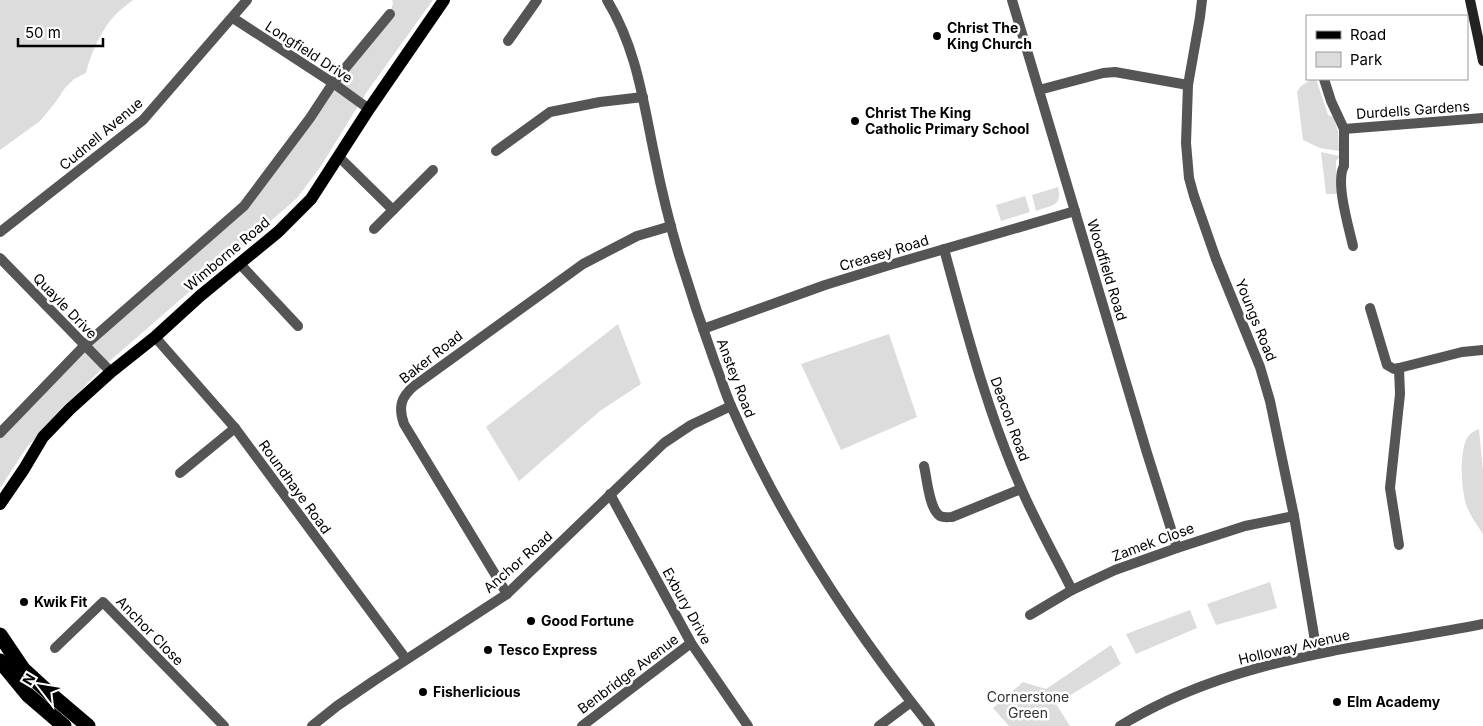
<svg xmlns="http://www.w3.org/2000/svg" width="1483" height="726" font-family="Inter,sans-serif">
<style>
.green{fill:#dcdcdc}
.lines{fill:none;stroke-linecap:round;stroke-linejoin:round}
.street{stroke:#555;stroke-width:10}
.secondary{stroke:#222;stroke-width:10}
.primary{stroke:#000;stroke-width:12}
.highway{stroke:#000;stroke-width:15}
.poi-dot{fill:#000;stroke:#fff;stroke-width:2}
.labels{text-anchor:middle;stroke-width:5;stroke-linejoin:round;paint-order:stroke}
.poi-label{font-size:14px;font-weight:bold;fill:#000;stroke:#fff;text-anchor:start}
.street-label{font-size:14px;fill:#000;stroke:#fff}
.park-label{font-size:14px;fill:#333;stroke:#fff}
</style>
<rect width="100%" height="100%" fill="#fff"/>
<g class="green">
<path d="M0,0H133C128,4 122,8 117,13C102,28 91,52 86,73L74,79L65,88L55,103L40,121L0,150Z"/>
<path d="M392,0H433L366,93L321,166L297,198L104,366L27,447L0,488V433L85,345L244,206L390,14L393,3Z"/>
<path d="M1312,79H1316L1328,115L1333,117L1338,131L1339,151L1320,148L1303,140L1297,92L1301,86Z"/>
<path d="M1321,152L1340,156L1336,161L1337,194H1326Z"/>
<path d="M1058,187C1063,207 1051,205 1036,211L1032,195Z"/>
<path d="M1025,196L1030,212L1001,221L996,205Z"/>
<path d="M618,324L641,384L600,411L519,481L486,427Z"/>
<path d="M889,334L917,417L841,450L801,364Z"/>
<path d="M1479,429L1483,471V534C1477,525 1471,517 1467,507C1461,491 1459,454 1467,438C1470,433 1474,431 1479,429Z"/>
<path d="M1270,582L1277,608L1216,625L1207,604Z"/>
<path d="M1190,610L1197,628L1136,654L1126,634Z"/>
<path d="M1111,645L1121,664L1056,704L1070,726H1009L993,708L1023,682L1046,689Z"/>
</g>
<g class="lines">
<g class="street">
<path d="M607,0C636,47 643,100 654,153C661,188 669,222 679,255C690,291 702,327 715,363C721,378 725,393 732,408C782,522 852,628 930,726"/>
<path d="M1012,0L1147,453L1177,548"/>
<path d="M1202,0L1200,17L1188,85L1186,143L1189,178L1194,196L1216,259L1260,367L1270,401L1294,516L1317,653"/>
<path d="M233,18L333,83L369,109"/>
<path d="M508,41L537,0"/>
<path d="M1324,79L1331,101L1344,129V166C1335,182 1349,228 1353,246"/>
<path d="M1039,90L1103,73L1115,72L1188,85"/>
<path d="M1344,129L1483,118"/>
<path d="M496,151L550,112L600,102L643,97"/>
<path d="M338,156L393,210L374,229"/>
<path d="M393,210L433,170"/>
<path d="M0,232L143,120L247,0"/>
<path d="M944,249C966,330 987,411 1021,488C1036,523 1055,556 1072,590"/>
<path d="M0,258L111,372"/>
<path d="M240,264L298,326"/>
<path d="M1370,308L1387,365L1394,369L1399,368L1400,394L1390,488L1399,545"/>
<path d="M703,329L825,285L893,264L1075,211"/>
<path d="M155,337L235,428L406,659"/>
<path d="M1399,368L1462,352L1483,350"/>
<path d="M0,433L85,345L244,206L310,118L333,83L390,14"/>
<path d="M924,466C927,478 929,509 940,516C944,518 948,517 952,517L1021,489"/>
<path d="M180,473L235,428"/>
<path d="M610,494L691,643L748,726"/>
<path d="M507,594L404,424C398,407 401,397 414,386L583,264L637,236L671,226"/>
<path d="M1030,615L1072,590L1115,570L1177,548L1245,526L1294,516"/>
<path d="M55,648L103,602L224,726"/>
<path d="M312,726L337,706L375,680L507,594L664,443L691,425L731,406"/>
<path d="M582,726L691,643"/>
<path d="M879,726L911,702"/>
<path d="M1120,726C1232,657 1358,649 1483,624"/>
</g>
<path class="secondary" d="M1470,0L1483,61"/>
<path class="primary" d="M0,504L24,469L43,437L70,409L111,372L155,337L200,296L278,232L311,199L369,109L444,0"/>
<g class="highway">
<path d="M0,635L23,669L48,692L88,726"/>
<path d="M0,661L28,695L64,726"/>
</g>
</g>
<g class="poi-dot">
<circle cx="937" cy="36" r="5"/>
<circle cx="855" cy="121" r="5"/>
<circle cx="24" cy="602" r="5"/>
<circle cx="531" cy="621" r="5"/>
<circle cx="488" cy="650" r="5"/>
<circle cx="423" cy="692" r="5"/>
<circle cx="1337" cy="702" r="5"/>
</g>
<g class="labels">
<g class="poi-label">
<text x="947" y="33">Christ The<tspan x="947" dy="16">King Church</tspan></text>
<text x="865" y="118">Christ The King<tspan x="865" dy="16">Catholic Primary School</tspan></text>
<text x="34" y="607">Kwik Fit</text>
<text x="541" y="626">Good Fortune</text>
<text x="498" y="655">Tesco Express</text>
<text x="433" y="697">Fisherlicious</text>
<text x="1347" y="707">Elm Academy</text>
</g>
<g class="street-label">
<text transform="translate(309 52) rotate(33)" y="5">Longfield Drive</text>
<text transform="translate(1413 110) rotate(-4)" y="5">Durdells Gardens</text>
<text transform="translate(101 134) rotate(-40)" y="5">Cudnell Avenue</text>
<text transform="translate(884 253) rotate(-17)" y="5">Creasey Road</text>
<text transform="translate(227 254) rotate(-40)" y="5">Wimborne Road</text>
<text transform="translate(1107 270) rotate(73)" y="5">Woodfield Road</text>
<text transform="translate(65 306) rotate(46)" y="5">Quayle Drive</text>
<text transform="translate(1256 320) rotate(68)" y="5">Youngs Road</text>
<text transform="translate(431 357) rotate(-38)" y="5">Baker Road</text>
<text transform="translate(736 378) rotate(69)" y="5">Anstey Road</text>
<text transform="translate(1010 419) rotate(70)" y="5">Deacon Road</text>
<text transform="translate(295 487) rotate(54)" y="5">Roundhaye Road</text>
<text transform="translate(1153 542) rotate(-20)" y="5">Zamek Close</text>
<text transform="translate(518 562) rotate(-41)" y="5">Anchor Road</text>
<text transform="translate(687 606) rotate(61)" y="5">Exbury Drive</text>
<text transform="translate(150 631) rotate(46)" y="5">Anchor Close</text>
<text transform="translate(1294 647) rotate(-13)" y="5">Holloway Avenue</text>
<text transform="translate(628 674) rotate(-37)" y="5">Benbridge Avenue</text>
</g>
<g class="park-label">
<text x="1028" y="702">Cornerstone<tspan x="1028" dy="16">Green</tspan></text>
</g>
</g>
<rect x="1306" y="15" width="162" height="65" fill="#ffffff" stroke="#999999"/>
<rect x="1316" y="31" width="25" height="8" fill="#000000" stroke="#999999"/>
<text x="1350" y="40" font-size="15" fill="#000000">Road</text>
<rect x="1316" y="52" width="25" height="15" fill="#dcdcdc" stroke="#999999"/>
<text x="1350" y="65" font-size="15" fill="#000000">Park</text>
<g transform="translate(40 686) rotate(301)" stroke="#ffffff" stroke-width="4" paint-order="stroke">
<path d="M0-4L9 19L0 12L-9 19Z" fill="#000000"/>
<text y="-8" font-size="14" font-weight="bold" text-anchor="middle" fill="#000000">N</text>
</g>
<path d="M18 38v8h85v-8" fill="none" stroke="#000000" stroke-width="2.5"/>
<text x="25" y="38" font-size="15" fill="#000000" stroke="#ffffff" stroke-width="4" paint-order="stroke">50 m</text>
</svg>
